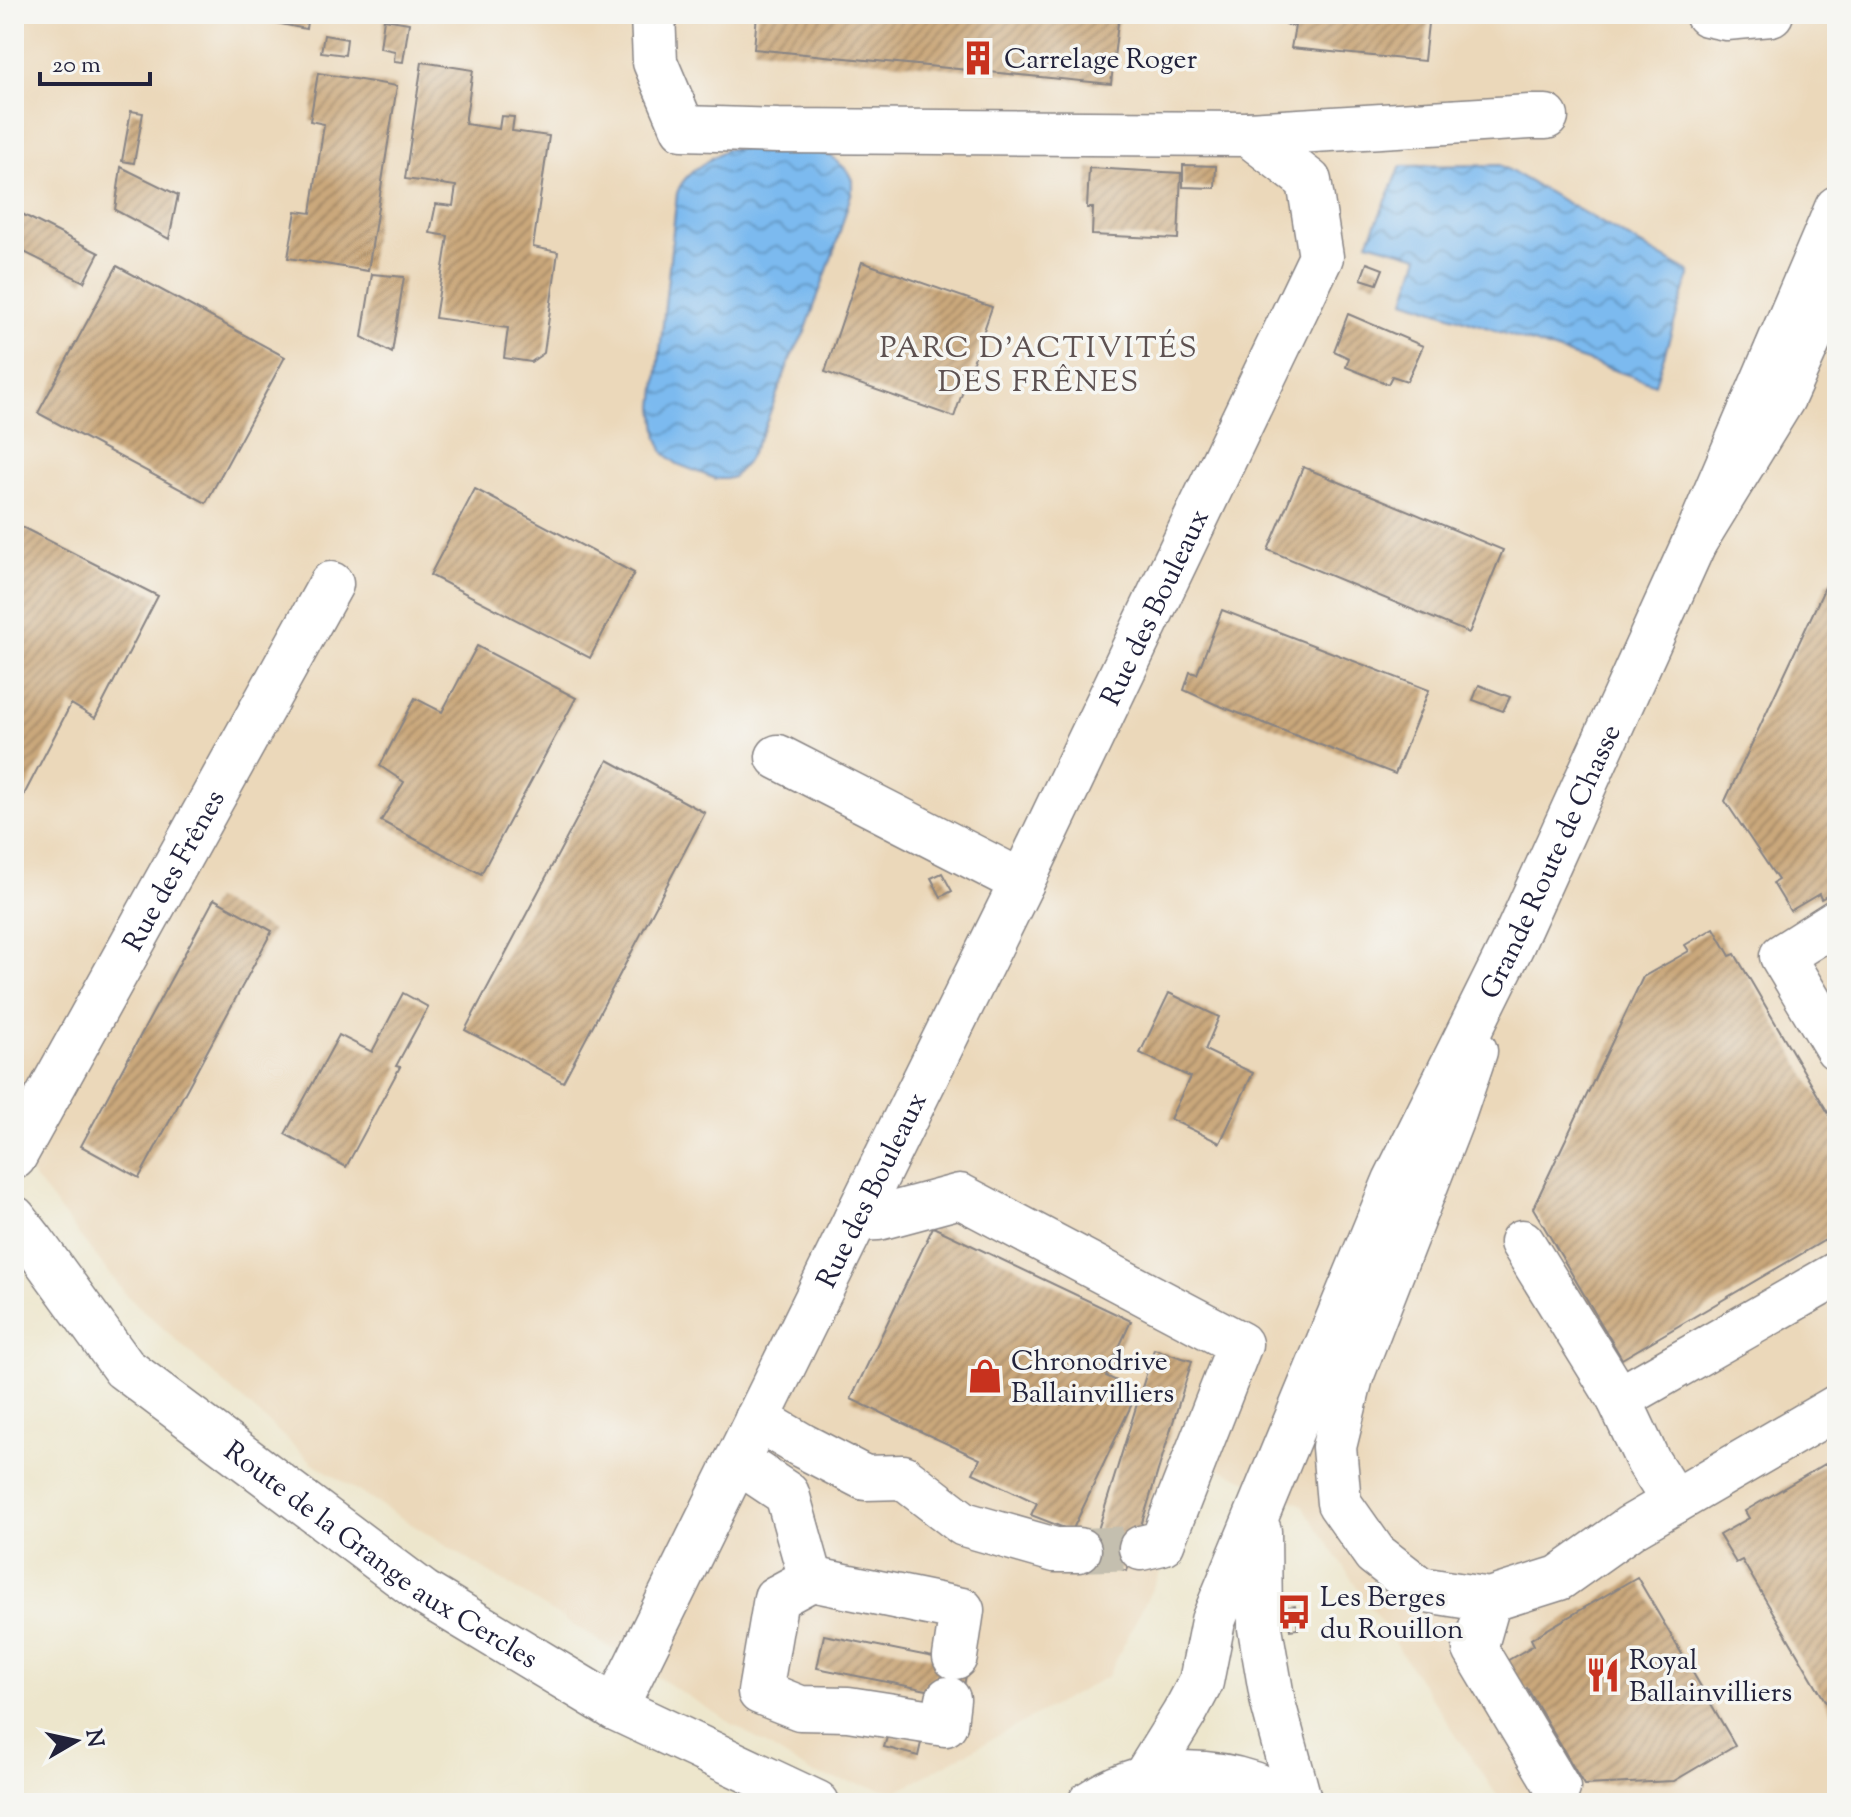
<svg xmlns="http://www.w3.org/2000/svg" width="1851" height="1817" font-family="'Sorts Mill Goudy',serif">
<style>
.built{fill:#ebd8ba}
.water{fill:url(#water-waves);stroke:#4e6e95;stroke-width:2}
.building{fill:url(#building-hatch)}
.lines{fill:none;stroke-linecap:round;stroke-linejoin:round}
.minor-tunnel{stroke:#c4bfaf;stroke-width:44;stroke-dasharray:44 22;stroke-linecap:butt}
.minor-casing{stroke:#888484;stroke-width:47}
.major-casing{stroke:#888484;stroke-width:47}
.highway-casing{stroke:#888484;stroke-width:47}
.minor{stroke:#fff;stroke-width:44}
.major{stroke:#fff;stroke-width:44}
.highway{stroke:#fff;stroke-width:44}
.labels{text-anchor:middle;stroke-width:7;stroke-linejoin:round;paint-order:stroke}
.poi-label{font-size:28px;fill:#22223b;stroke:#f6f6f2;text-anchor:start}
.street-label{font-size:28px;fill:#22223b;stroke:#f6f6f2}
.neighbourhood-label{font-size:30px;letter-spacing:2px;fill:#5d5151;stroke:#f6f6f2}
</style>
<defs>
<pattern id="water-waves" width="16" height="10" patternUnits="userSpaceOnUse" patternTransform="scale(2)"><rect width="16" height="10" fill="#7bbaef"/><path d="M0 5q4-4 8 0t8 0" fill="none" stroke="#6497c3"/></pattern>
<pattern id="building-hatch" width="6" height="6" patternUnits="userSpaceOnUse" patternTransform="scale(2)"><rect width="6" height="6" fill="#caa87b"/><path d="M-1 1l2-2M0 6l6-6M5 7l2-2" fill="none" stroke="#a48866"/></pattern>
</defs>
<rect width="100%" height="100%" fill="#f6f6f2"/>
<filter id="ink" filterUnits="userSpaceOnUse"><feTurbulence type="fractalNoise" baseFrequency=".0125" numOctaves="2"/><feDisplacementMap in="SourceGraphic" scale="16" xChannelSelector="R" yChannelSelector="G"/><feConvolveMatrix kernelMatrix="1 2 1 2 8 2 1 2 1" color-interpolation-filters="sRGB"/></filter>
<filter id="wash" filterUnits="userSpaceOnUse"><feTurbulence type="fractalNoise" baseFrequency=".006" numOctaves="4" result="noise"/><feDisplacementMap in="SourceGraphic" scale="32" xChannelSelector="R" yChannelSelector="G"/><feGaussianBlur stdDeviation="1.8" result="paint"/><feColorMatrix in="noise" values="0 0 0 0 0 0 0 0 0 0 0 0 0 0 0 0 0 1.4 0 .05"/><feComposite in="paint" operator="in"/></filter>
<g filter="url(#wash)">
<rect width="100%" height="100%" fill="#ede6cc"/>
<path class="built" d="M14,14H1837V1803H1502L1302,1505L1214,1466L1108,1676L895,1792L813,1774L313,1463L127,1296L14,1152Z"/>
<g class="water">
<path d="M726,149H810L831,156L847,170L852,180V191L835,248L805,332L791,357L763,431L746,463L733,477L726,479H716L677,464L664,453L658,438L654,407L677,193C684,172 709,161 726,149Z"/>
<path d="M1500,165L1690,273L1655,384L1405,300L1419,256L1368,242L1401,166Z"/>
</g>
<g id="blocks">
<g class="building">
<path d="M272,14H308L306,29L271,22Z"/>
<path d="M757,14H1119L1111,84L754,49Z"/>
<path d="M1287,14H1429L1424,61L1291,48L1295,26L1286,25Z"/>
<path d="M384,19L409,23L403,62L394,61L395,51L380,48Z"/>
<path d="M324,35L347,39L345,55L321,52Z"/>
<path d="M422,62L473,70L465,124L499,129L501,116L514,117L512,131L549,136L533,247L558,252L544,353L531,362L504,358L508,328L435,318L448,236L430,233L436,204L453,206L456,186L405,179Z"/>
<path d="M318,73L397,86L368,271L288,258L296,211L311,213L324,124L310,121Z"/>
<path d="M131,111L143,113L134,163L122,161Z"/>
<path d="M1183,165L1216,166L1215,188L1183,187Z"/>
<path d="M121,167L178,195L169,239L115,210Z"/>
<path d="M1089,168L1181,173L1178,239L1092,235L1093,208H1087Z"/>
<path d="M14,210L99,253L84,282L14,247Z"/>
<path d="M862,262L992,307L954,417L825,372Z"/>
<path d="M1367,263L1383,269L1377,284L1361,279Z"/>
<path d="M117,266L285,357L206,503L38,413Z"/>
<path d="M372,274L404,277L392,353L362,337Z"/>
<path d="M1348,314L1423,346L1407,381L1392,376L1388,384L1346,367L1349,358L1334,351Z"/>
<path d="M1303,467L1503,550L1469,633L1268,550Z"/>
<path d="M475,489L634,573L590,658L430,575Z"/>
<path d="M14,523L158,596L95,718L71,704L14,814Z"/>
<path d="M1837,578V890L1821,899L1819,894L1790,911L1773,883L1778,880L1725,801L1827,583Z"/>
<path d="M1222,610L1429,690L1395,774L1215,704L1184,690L1190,672L1197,674Z"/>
<path d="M477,646L576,698L481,874L381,821L404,782L380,766L415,698L442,712Z"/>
<path d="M1479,685L1510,697L1503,711L1473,700Z"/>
<path d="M608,760L705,813L563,1082L465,1030Z"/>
<path d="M942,873L952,891L941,897L931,878Z"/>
<path d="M214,899L272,931L139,1178L81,1146Z"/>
<path d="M1714,928L1730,956L1735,954L1837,1128V1233L1622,1359L1533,1208L1643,977L1689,951L1685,945Z"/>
<path d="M403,993L428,1007L396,1066L400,1067L346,1167L285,1134L339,1035L372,1052Z"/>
<path d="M1169,993L1219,1017L1205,1050L1253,1073L1220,1143L1170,1119L1190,1077L1140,1053Z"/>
<path d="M933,1227L1131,1321L1106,1376L1138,1391L1072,1531L1031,1515L1037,1503L973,1473L980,1459L851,1399Z"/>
<path d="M1154,1349L1192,1361L1127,1571L1089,1559Z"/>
<path d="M1837,1457V1721L1742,1560L1736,1563L1719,1535L1749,1518L1745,1511Z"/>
<path d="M1637,1577L1735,1745L1674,1781L1584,1785L1527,1688L1522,1691L1505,1662L1534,1645L1531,1639Z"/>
<path d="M1295,1606L1298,1629L1290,1630L1287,1607Z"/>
<path d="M824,1635L968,1664L962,1697L817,1668Z"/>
<path d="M888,1734L921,1743L918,1756L884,1747Z"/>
</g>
</g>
</g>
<g filter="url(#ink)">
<use href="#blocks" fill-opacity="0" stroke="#888484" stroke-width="2"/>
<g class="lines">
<path class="minor-tunnel" d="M1079,1550L1141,1548"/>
<g class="minor-casing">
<g id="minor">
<path d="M1248,134L1530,117H1546"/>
<path d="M778,757L1022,882"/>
<path d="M1837,921L1782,956L1837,1048"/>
<path d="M1475,1051L1454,1113L1351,1377L1334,1447L1339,1503L1375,1554L1420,1589L1489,1600L1559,1578L1631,1527L1837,1407"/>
<path id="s1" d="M14,1157L331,584"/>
<path id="s2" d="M14,1218L32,1241L124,1368L424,1593L615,1708L817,1803"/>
<path d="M856,1219L878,1218L960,1196L1240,1344L1162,1543L1141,1548"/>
<path d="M1522,1242L1619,1399L1648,1461L1674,1502"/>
<path d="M1619,1399L1837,1274"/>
<path d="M757,1419L803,1446L865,1478L903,1477L964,1524L1055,1550H1079"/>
<path d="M735,1464L757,1474L787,1494L811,1579"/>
<path d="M1489,1600L1475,1649L1558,1788"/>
<path d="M948,1699L945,1724L848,1709L800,1708L760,1692L776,1598L811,1579L962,1610L955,1657"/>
<path id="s3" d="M615,1708L1022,882L1321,257L1309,181L1248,134L778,131L683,128L655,62L653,14"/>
</g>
</g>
<g class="major-casing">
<g id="major">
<path d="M1259,1531L1260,1628L1273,1703L1300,1803"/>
<path id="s4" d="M1145,1777L1184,1714L1201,1682L1213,1621L1395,1181L1512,945L1694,543L1837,208"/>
<path d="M1090,1803C1138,1770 1198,1766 1253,1784C1264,1788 1275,1797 1286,1803"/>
</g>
</g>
<g class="highway-casing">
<g id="highway">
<path d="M1707,14L1726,18L1771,14"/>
<path d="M1694,543L1783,398L1837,278"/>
</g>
</g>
<use href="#minor" class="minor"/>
<use href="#major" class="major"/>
<use href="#highway" class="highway"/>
</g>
</g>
<defs>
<g id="building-bare" transform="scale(2.76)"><path d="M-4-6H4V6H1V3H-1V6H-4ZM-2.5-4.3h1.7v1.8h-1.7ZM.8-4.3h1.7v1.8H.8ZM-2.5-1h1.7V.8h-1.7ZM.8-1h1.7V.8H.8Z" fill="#c8321e" stroke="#f6f6f2" stroke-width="2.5" paint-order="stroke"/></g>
<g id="shop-bare" transform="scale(2.76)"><path d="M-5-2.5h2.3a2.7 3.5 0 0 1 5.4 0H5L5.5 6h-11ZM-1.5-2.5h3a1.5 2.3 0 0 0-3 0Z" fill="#c8321e" stroke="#f6f6f2" stroke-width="2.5" paint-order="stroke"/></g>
<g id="bus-bare" transform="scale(2.76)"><path d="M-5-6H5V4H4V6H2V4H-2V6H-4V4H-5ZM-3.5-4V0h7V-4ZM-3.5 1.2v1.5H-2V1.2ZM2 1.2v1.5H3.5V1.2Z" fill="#c8321e" stroke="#f6f6f2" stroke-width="2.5" paint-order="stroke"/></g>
<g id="restaurant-bare" transform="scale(2.76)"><path d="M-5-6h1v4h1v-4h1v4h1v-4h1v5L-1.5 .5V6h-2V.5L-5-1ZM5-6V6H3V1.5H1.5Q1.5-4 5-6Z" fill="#c8321e" stroke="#f6f6f2" stroke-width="2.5" paint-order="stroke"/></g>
</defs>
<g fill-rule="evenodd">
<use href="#building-bare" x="978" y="58"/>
<use href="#shop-bare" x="985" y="1376"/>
<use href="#bus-bare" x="1294" y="1612"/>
<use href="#restaurant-bare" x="1603" y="1675"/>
</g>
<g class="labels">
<g class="poi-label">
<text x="1004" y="68">Carrelage Roger</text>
<text x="1011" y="1370">Chronodrive<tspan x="1011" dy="32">Ballainvilliers</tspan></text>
<text x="1320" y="1606">Les Berges<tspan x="1320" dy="32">du Rouillon</tspan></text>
<text x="1629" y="1669">Royal<tspan x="1629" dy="32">Ballainvilliers</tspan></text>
</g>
<g class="street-label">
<text dy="10" stroke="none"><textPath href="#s3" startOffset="1226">Rue des Bouleaux</textPath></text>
<text dy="10" stroke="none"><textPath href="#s4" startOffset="1004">Grande Route de Chasse</textPath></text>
<text dy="10" stroke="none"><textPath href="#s1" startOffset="328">Rue des Frênes</textPath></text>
<text dy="10" stroke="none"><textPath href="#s3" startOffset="578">Rue des Bouleaux</textPath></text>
<text dy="10" stroke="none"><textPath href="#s2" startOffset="504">Route de la Grange aux Cercles</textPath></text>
</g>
<g class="neighbourhood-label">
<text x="1039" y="357">PARC D'ACTIVITÉS<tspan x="1039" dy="34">DES FRÊNES</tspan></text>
</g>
</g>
<rect width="1851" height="1817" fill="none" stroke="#f6f6f2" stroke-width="48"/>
<g transform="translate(76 1741) rotate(81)" stroke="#f6f6f2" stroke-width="6" paint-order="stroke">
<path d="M0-6L14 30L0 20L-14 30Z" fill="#22223b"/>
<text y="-12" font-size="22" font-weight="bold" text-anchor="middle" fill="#22223b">N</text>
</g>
<path d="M40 72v12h110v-12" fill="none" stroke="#22223b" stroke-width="4"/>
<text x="52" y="72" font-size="24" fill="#22223b" stroke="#f6f6f2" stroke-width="6" paint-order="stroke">20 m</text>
</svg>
